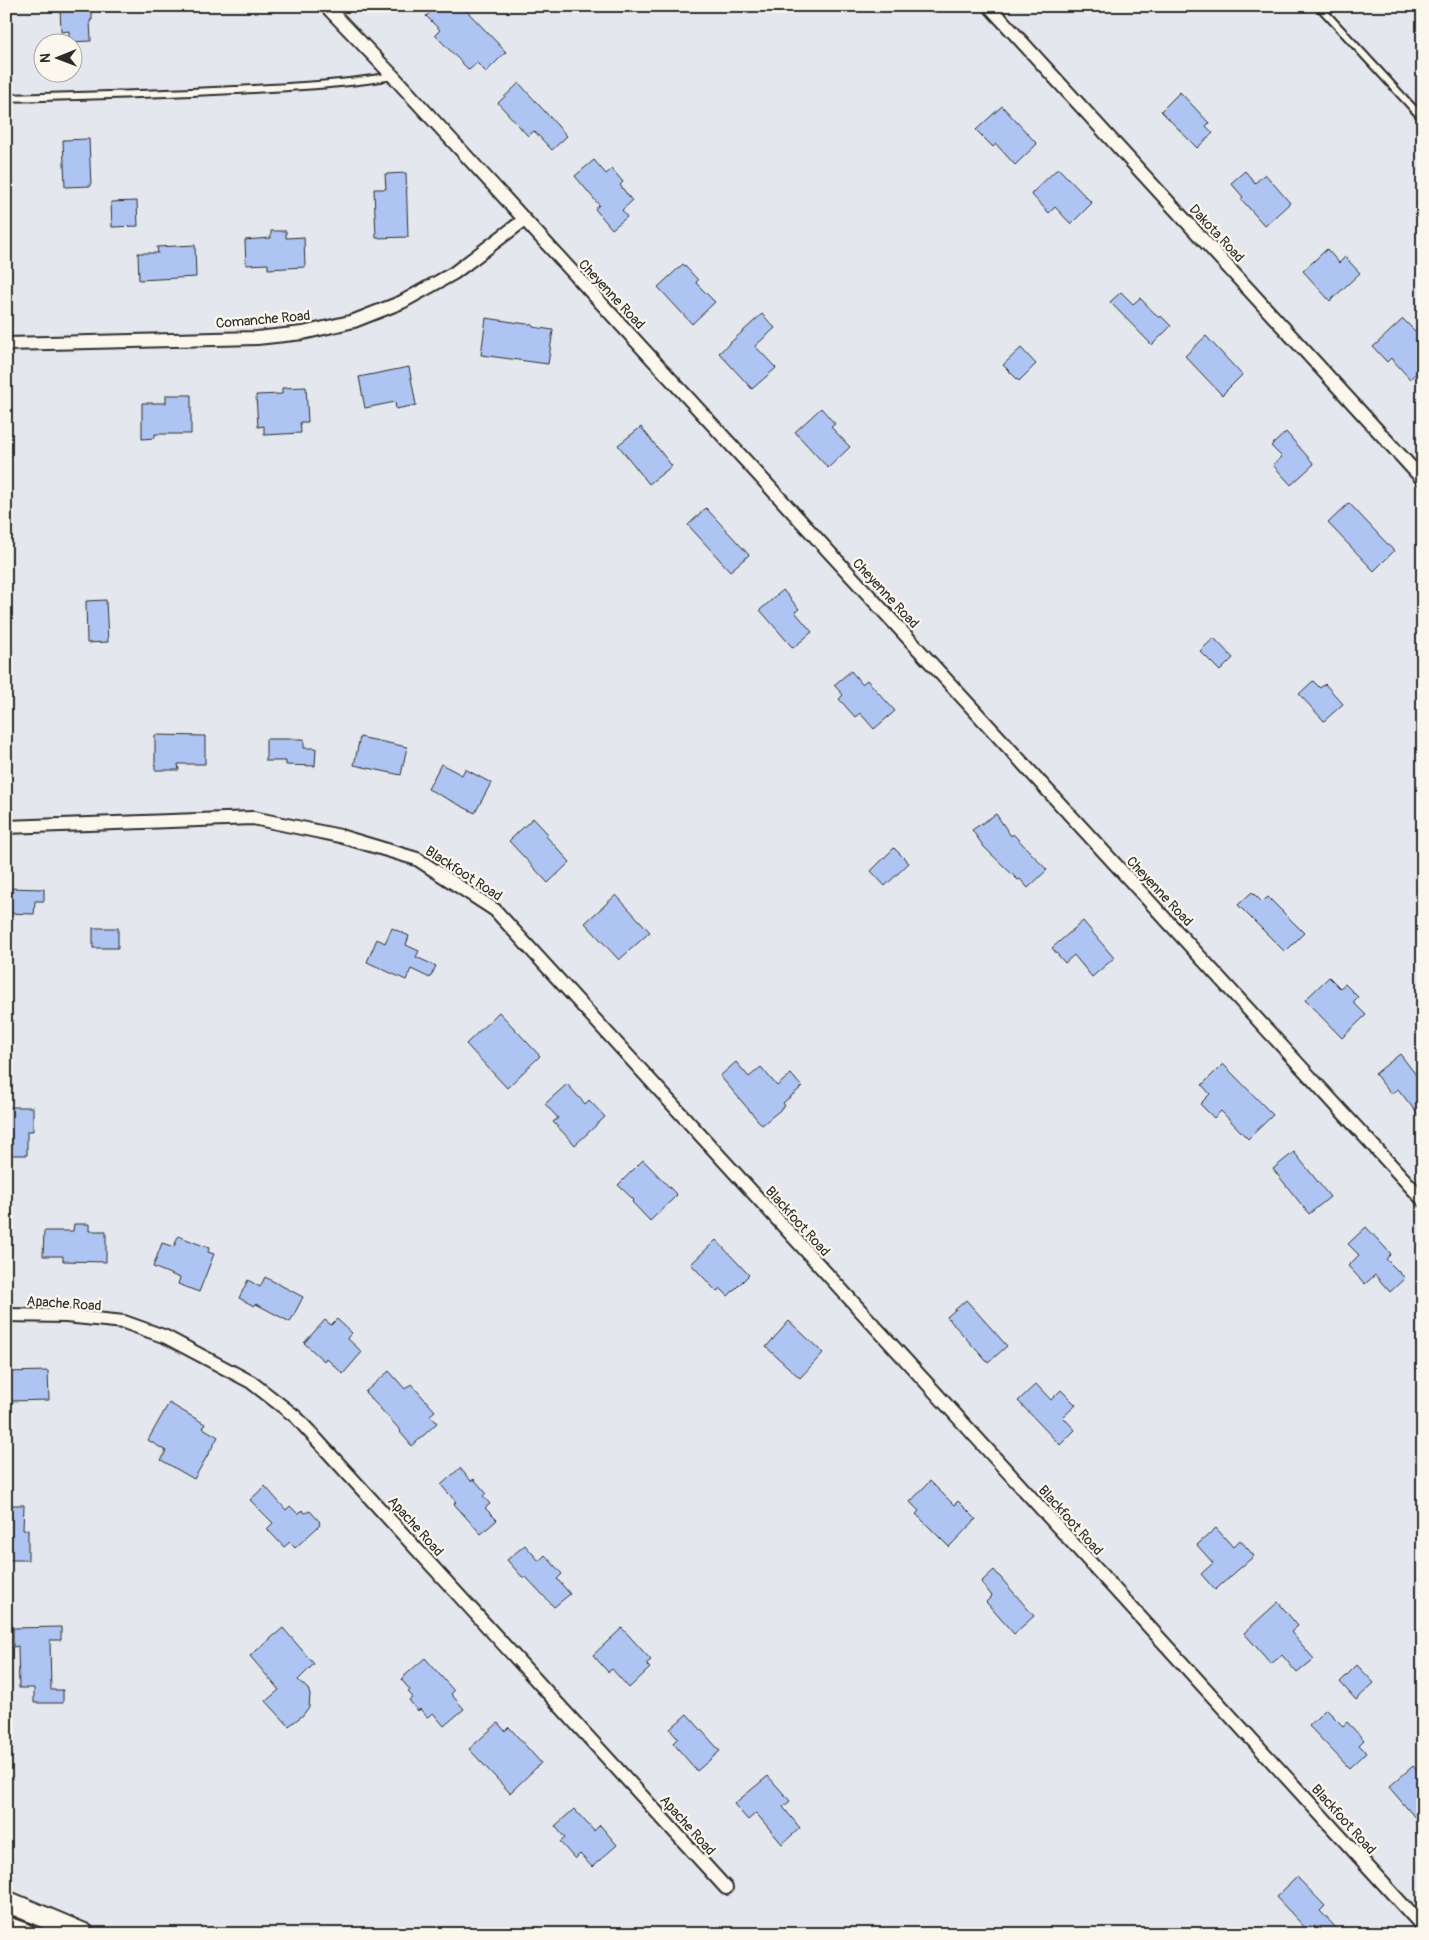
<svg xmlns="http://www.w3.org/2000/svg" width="1429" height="1940" font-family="Pangolin,sans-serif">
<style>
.building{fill:#aec5f3;stroke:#2b2b2b}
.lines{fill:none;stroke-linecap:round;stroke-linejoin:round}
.service-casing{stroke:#2b2b2b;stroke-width:10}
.minor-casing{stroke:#2b2b2b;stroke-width:16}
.primary-casing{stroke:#2b2b2b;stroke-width:24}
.service{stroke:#fbf7ec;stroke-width:6}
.minor{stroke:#fbf7ec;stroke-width:12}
.primary{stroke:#fbf7ec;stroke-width:20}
.labels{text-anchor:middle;stroke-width:4.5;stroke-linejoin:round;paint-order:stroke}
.street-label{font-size:14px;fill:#2b2b2b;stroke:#fbf7ec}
</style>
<rect width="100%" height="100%" fill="#e4e8ee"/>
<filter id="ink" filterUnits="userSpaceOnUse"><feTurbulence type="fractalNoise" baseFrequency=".02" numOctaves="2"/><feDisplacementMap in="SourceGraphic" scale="10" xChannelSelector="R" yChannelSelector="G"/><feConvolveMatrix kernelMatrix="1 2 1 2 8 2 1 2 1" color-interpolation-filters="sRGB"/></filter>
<g filter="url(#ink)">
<g class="building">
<path d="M60,6H92V20H90L91,41L69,42V31L61,32Z"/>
<path d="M437,6H462L506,52L486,72L477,63L469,70L435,35L440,30L426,16Z"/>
<path d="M519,83L567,136L552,150L534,131L528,136L498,103Z"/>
<path d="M1180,92L1209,123L1206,126L1213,133L1197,148L1161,111Z"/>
<path d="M1002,106L1037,144L1015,165L996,144L993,147L976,130Z"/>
<path d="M89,139L91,186L65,187L63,140Z"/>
<path d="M594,160L606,174L612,169L623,182L620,185L632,201L622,210L627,217L612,229L595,209L599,205L575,176Z"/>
<path d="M1058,168L1092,203L1071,224L1055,207L1049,213L1031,194Z"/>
<path d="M1245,171L1255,183L1265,174L1290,203L1265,226L1241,199L1243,197L1231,183Z"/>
<path d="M406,173L408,237L376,238L374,189H386L385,174Z"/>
<path d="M137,201L138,226L112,227L111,202Z"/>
<path d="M271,231H286V238L304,237L305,267L268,269V264L246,265L245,240L271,238Z"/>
<path d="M195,245L196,277L139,280L138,253H158L157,247Z"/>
<path d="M1327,249L1339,263L1345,257L1360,273L1330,301L1303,271Z"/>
<path d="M683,264L698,280L696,283L715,302L692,324L658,287Z"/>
<path d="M1121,292L1133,304L1140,298L1159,318L1161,316L1171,326L1152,345L1110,302Z"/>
<path d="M762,314L775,328L755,346L776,368L752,389L719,353Z"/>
<path d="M486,318L533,325V327L553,330L548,364L481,355Z"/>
<path d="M1403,319L1423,339V367L1410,379L1391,358L1387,362L1373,347Z"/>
<path d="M1206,336L1242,375L1222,395L1185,356Z"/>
<path d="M1021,348L1036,364L1019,381L1003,365Z"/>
<path d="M409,367L416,405L396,409L395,402L365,408L359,377Z"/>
<path d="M306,387L308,422H300L301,433L264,435V426L258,427L256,395L282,394V388Z"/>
<path d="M166,395H191V434H155V438L142,439V403H166Z"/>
<path d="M821,408L835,424L831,427L850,447L828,468L795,432Z"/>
<path d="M641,427L672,466L649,484L618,445Z"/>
<path d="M1286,432L1314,464L1291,485L1273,465L1282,457L1271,446Z"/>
<path d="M1349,503L1394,551L1374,571L1328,523Z"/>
<path d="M706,508L749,555L730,571L688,525Z"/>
<path d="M783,590L799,609L795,612L812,632L793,648L760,610Z"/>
<path d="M106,600L108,642L87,643L86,601Z"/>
<path d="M1214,638L1233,658L1220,671L1200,651Z"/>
<path d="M851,671L862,684L867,680L895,711L874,729L860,713L855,717L839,699L843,695L834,685Z"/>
<path d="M1313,681L1320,688L1325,684L1343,704L1324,721L1299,694Z"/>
<path d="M155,735L205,736V764H178L179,770H155Z"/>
<path d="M360,737L407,747L401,775L354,765Z"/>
<path d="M266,739H304V748H316L315,766L286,765V761H266Z"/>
<path d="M441,764L462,775L465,769L491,783L475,813L428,789Z"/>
<path d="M996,814L1011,836L1013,834L1047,870L1028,888L1020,879L1018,880L984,847L972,830Z"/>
<path d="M533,818L548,834L546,836L570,862L548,883L509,841Z"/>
<path d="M894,848L909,863L885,886L871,871Z"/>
<path d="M6,888L44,889V901H35L34,914L6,913Z"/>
<path d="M1252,892L1262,902L1268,897L1304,933L1285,952L1238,905Z"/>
<path d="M616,895L650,932L619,960L585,923Z"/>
<path d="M1083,921L1114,958L1092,977L1074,955L1065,963L1052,948Z"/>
<rect x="93" y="928" width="25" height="20"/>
<path d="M392,928L409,936L406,945L419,951L416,957L436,966L430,978L411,969L406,980L367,962L377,939L385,943Z"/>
<path d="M1329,977L1340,988L1345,984L1358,997L1353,1002L1366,1015L1342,1038L1305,1000Z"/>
<path d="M499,1012L540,1056L507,1088L466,1044Z"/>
<path d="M1400,1054L1423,1084V1121L1398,1089L1391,1094L1375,1074Z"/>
<path d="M736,1062L749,1077L761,1067L777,1086L791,1074L802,1087L783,1103L785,1106L762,1125L720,1076Z"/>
<path d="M1223,1064L1273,1115L1248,1139L1221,1111L1214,1118L1200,1104L1210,1094L1202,1085Z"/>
<path d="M567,1084L585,1104L589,1100L605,1117L575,1145L553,1122L558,1118L545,1104Z"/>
<path d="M6,1107H33V1131H27V1155H6Z"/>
<path d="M1294,1152L1330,1197L1309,1214L1273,1169Z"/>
<path d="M643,1160L677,1195L650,1221L632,1202L634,1200L618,1185Z"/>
<path d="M74,1224H89V1231H106V1262L63,1261V1256H43L44,1231H73Z"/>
<path d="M1366,1227L1391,1254L1386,1259L1405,1278L1390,1292L1375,1275L1365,1284L1348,1266L1359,1255L1348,1244Z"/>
<path d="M178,1236L209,1248L208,1252L214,1254L199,1292L178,1284L180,1278L153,1267L162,1243L174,1247Z"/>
<path d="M716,1240L749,1275L728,1296L720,1288L717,1292L691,1264Z"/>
<path d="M265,1277L303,1297L290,1322L256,1304L254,1306L239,1298L248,1280L260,1287Z"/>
<path d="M966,1300L1007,1346L988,1363L947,1317Z"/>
<path d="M337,1319L352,1333L347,1338L362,1352L343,1374L326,1358L324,1361L304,1343L325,1320L331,1325Z"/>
<path d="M789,1321L823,1353L800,1378L766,1347Z"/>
<path d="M48,1371L49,1400L9,1401L8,1391H6V1372Z"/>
<path d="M389,1371L405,1389L411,1384L435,1411L430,1415L437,1423L412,1446L400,1432L401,1431L365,1392Z"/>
<path d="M1036,1384L1051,1400L1061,1390L1076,1405L1063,1417L1075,1430L1060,1445L1018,1401Z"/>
<path d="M169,1403L205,1424L203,1428L218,1437L194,1479L161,1460L166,1451L148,1440Z"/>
<path d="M460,1468L471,1481L474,1479L486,1493L483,1496L490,1504L485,1508L497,1520L481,1534L454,1504L456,1502L441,1485Z"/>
<path d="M930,1481L954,1505L958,1501L976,1519L949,1547L916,1514L919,1511L910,1502Z"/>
<path d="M265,1486L286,1510L290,1506L298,1514L302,1510L305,1513L310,1511L320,1522L319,1523L320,1525L295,1548L290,1542L284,1547L267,1529L273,1523L250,1500Z"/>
<path d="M6,1505H24L23,1530H28V1560H6Z"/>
<path d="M1216,1528L1233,1547L1240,1540L1254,1556L1215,1590L1201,1574L1213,1563L1197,1545Z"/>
<path d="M525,1545L539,1561L545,1555L562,1574L557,1579L570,1594L554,1607L526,1577L524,1579L507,1560Z"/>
<path d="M994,1570L1034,1616L1014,1634L986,1602L992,1596L981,1582Z"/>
<path d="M1278,1602L1298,1626L1291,1632L1314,1659L1297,1673L1282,1655L1271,1664L1244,1633Z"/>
<path d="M61,1627V1640H50L51,1690H63V1703H34V1688H19L18,1646L13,1647V1628Z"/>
<path d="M283,1628L314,1664L298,1680L308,1689L310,1695L309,1707L303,1715L289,1726L266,1701L279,1690L250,1656Z"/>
<path d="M622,1628L651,1660L646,1664L650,1668L629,1688L612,1669L608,1672L593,1655Z"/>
<path d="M425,1658L454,1691L451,1694L464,1709L444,1726L433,1713L427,1717L420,1709L418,1711L409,1700L413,1697L408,1692L410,1690L401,1679Z"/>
<path d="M1357,1665L1374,1683L1356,1700L1340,1682Z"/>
<path d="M1326,1709L1343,1726L1347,1722L1364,1740L1359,1745L1366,1752L1349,1768L1309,1726Z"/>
<path d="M687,1714L720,1751L697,1771L673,1743L678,1738L670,1729Z"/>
<path d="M498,1723L505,1731L509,1727L541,1763L510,1793L469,1749Z"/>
<path d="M1413,1766L1423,1777V1827L1389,1787Z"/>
<path d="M768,1776L790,1801L783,1807L800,1828L782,1844L756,1813L748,1820L734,1804Z"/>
<path d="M574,1809L594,1831L600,1825L617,1845L592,1867L580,1854L575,1859L560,1842L565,1838L555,1826Z"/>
<path d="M1297,1877L1325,1906L1320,1911L1342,1934H1311L1276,1897Z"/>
</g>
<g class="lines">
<g class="service-casing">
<g id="service">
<path d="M1319,6L1423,119"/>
<path d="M6,98C82,96 158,94 234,90C287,87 340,85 393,76"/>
</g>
</g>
<g class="minor-casing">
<g id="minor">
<path d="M326,6L393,76L1423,1200"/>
<path d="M989,6L1423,480"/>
<path d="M6,344L257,338L303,333L354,321L402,302L454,273L524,220"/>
<path d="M6,827L253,818L340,836L417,859L495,910L1423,1927"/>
<path d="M6,1315L66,1316L124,1322L166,1337L251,1382L296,1417L726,1888"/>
</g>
</g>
<g class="primary-casing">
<g id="primary">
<path d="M6,1901L84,1934"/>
<path d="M6,1927L25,1934"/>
</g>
</g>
<use href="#service" class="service"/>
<use href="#minor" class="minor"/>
<use href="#primary" class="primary"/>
</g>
</g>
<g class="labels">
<g class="street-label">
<text transform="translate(1217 233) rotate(47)" y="5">Dakota Road</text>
<text transform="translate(612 294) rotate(47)" y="5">Cheyenne Road</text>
<text transform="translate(263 319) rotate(-5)" y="5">Comanche Road</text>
<text transform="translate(886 593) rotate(47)" y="5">Cheyenne Road</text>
<text transform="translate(464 873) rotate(33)" y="5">Blackfoot Road</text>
<text transform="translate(1160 891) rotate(47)" y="5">Cheyenne Road</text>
<text transform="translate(798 1221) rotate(48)" y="5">Blackfoot Road</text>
<text transform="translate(64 1303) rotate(4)" y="5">Apache Road</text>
<text transform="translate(1071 1520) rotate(48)" y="5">Blackfoot Road</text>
<text transform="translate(416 1526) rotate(48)" y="5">Apache Road</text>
<text transform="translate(1344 1819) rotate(48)" y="5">Blackfoot Road</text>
<text transform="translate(688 1825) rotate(48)" y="5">Apache Road</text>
</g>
</g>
<rect width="1429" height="1940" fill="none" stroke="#fbf7ec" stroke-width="25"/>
<rect x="12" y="12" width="1404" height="1915" fill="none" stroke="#2b2b2b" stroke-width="2" filter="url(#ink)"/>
<g transform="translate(58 58) rotate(269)"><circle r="24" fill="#fbf7ec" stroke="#a8a59f"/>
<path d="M0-4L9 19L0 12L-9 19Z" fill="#2b2b2b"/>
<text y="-8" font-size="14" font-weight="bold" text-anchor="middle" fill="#2b2b2b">N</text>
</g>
</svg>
